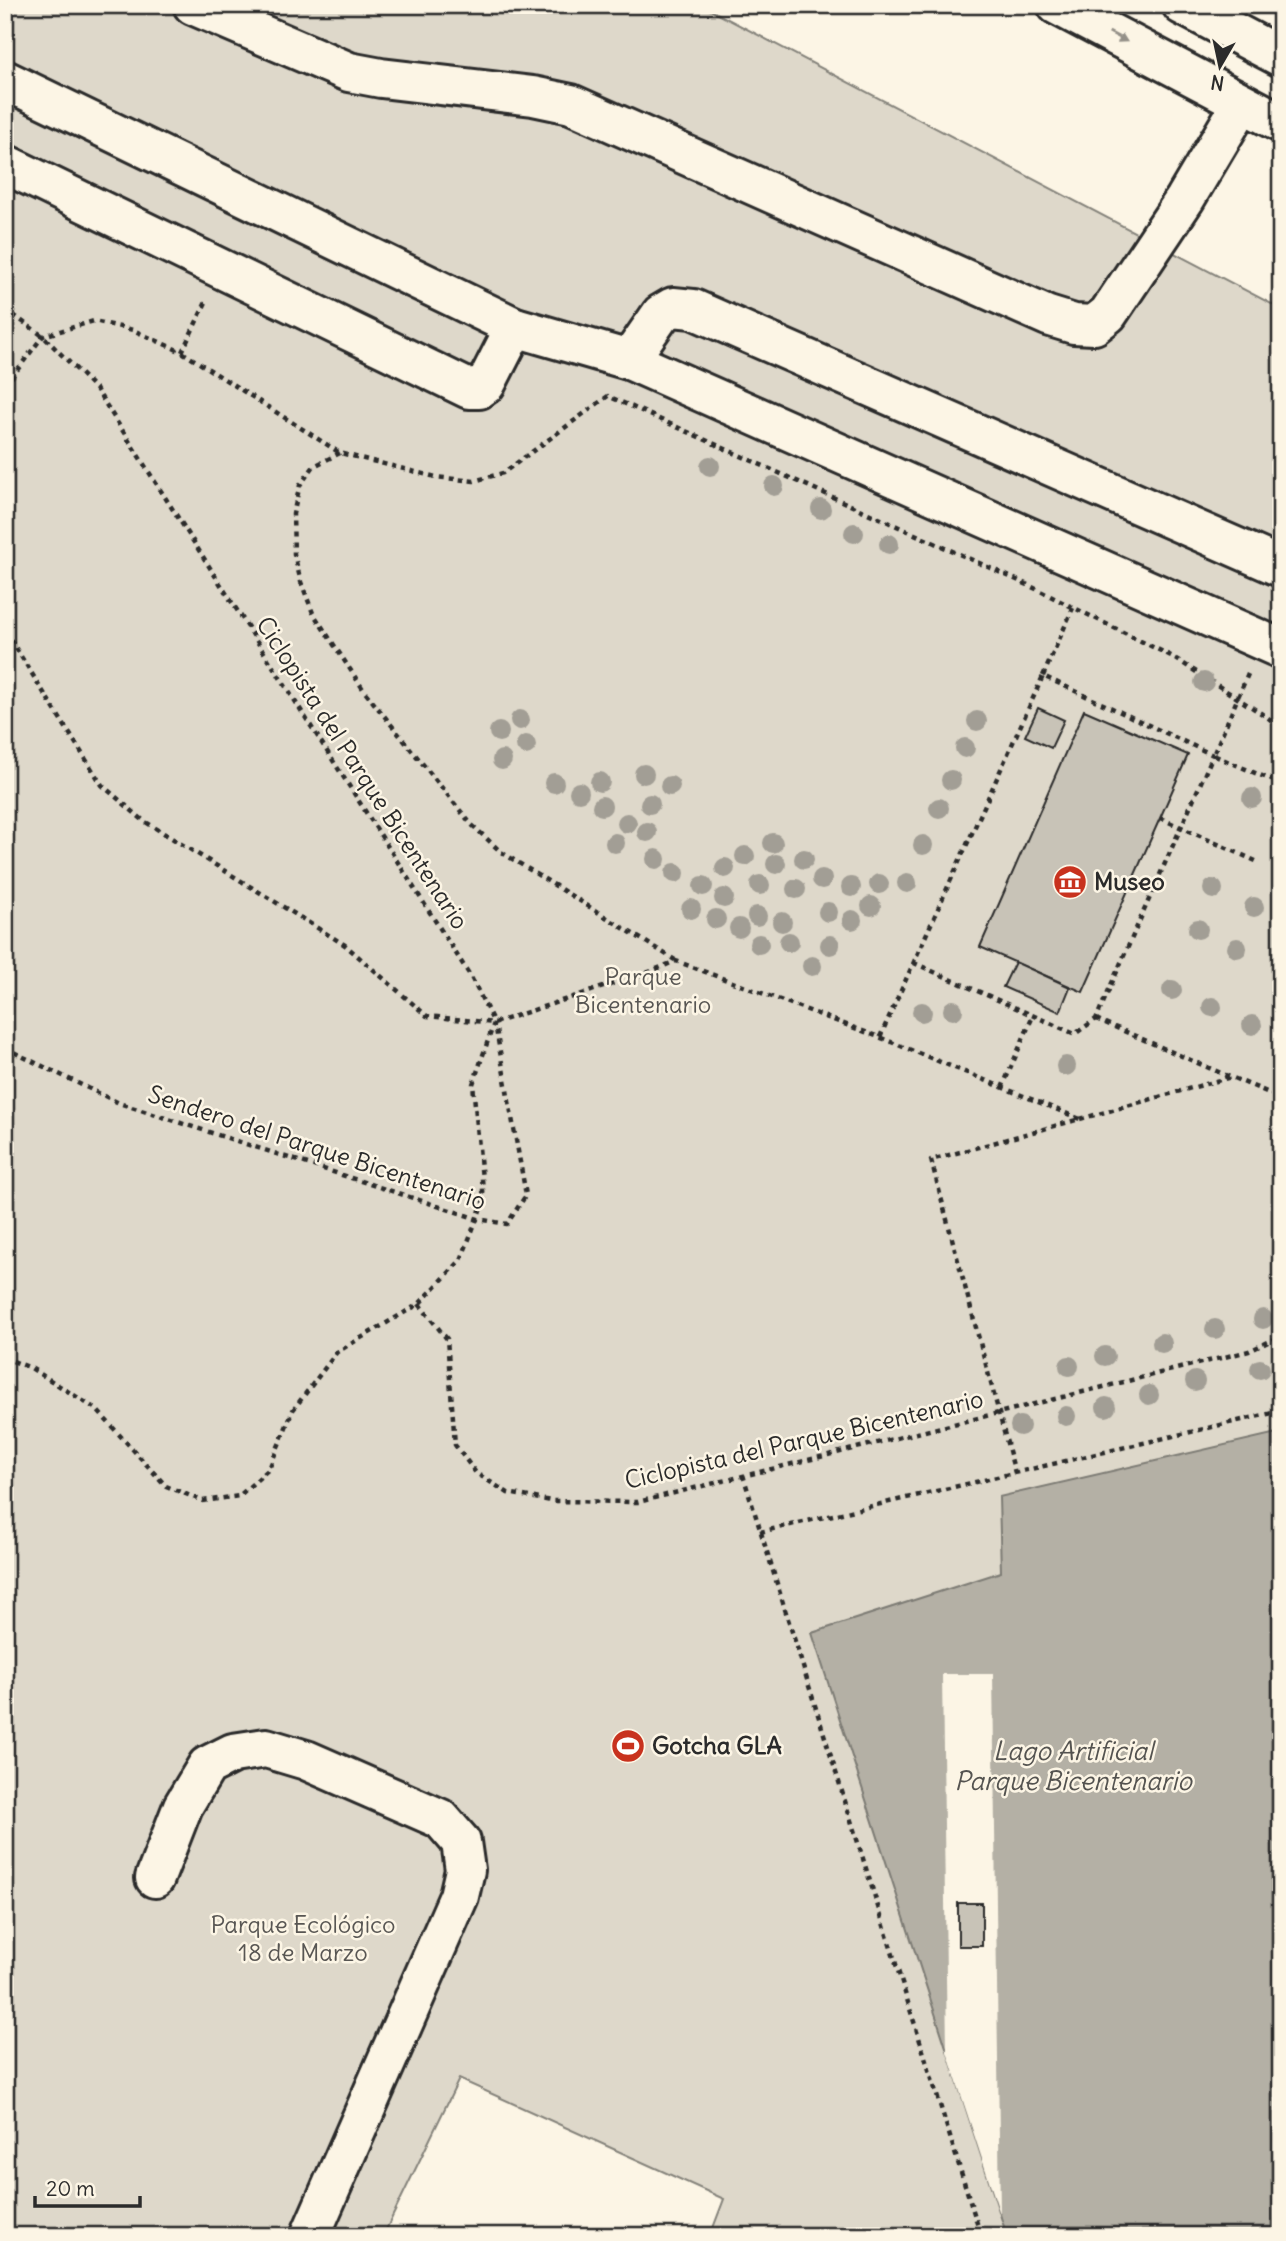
<svg xmlns="http://www.w3.org/2000/svg" width="1286" height="2241" font-family="Delius,sans-serif">
<style>
.green{fill:#ded8ca;stroke:#84827a;stroke-width:2}
.water{fill:#b4b0a5;stroke:#7d7b74;stroke-width:2}
.pier{fill:#fcf5e5}
.building{fill:#c8c3b7;stroke:#2b2b2b;stroke-width:2}
.lines{fill:none;stroke-linecap:round;stroke-linejoin:round}
.minor-casing{stroke:#2b2b2b;stroke-width:44}
.path{stroke:#2b2b2b;stroke-width:4.5;stroke-dasharray:5 5;stroke-linecap:butt}
.minor{stroke:#fcf5e5;stroke-width:38}
.path-bridge{stroke:#2b2b2b;stroke-width:4.5;stroke-dasharray:5 5;stroke-linecap:butt}
.tree{fill:#a29e95}
.oneway{fill:#949088}
.labels{text-anchor:middle;stroke-width:5;stroke-linejoin:round;paint-order:stroke}
.street-label{font-size:24px;fill:#2b2b2b;stroke:#fcf5e5}
.poi-label{font-size:24px;font-weight:bold;fill:#2b2b2b;stroke:#fcf5e5;text-anchor:start}
.park-label{font-size:24px;fill:#585653;stroke:#fcf5e5}
.water-label{font-size:26px;font-style:italic;fill:#545350;stroke:#fcf5e5}
</style>
<rect width="100%" height="100%" fill="#fcf5e5"/>
<filter id="ink" filterUnits="userSpaceOnUse"><feTurbulence type="fractalNoise" baseFrequency=".0143" numOctaves="2"/><feDisplacementMap in="SourceGraphic" scale="14" xChannelSelector="R" yChannelSelector="G"/><feConvolveMatrix kernelMatrix="1 2 1 2 8 2 1 2 1" color-interpolation-filters="sRGB"/></filter>
<g filter="url(#ink)">
<path class="green" d="M5,5H701L1281,309V2236H710L724,2199L459,2079L383,2236H5Z"/>
<path class="water" d="M1281,1432V2236H1007L812,1633L1001,1572L999,1497Z"/>
<path class="pier" d="M942,1674H993L1000,2214L947,2052Z"/>
<g class="building">
<path d="M1038,708L1064,720L1051,748L1025,736Z"/>
<path d="M1084,710L1188,755L1083,992L980,947Z"/>
<path d="M1015,962L1070,987L1060,1012L1003,987Z"/>
<rect x="958" y="1903" width="24" height="43"/>
</g>
<g class="lines">
<g class="minor-casing">
<g id="minor">
<path d="M193,5L349,72L381,78L533,96L571,104L1048,316L1074,324L1094,325L1108,314L1185,199L1242,103"/>
<path d="M1057,5L1281,123"/>
<path d="M1182,5L1281,57"/>
<path d="M5,80L515,327L629,360L1281,649"/>
<path d="M5,164L469,389H479L486,384L515,327"/>
<path d="M629,360L661,314L673,307L693,309L1281,567"/>
<path d="M155,1878L183,1806L207,1766L233,1753L266,1748L306,1760L441,1819L461,1842L465,1870L459,1896L310,2236"/>
</g>
</g>
<g class="path">
<path d="M5,309L43,336L96,389L471,977L494,1023L473,1084L484,1200L461,1260L419,1304L337,1352L293,1410L269,1469L239,1496L203,1501L166,1486L96,1409L31,1368L5,1358"/>
<path d="M182,352L206,302"/>
<path d="M5,386L43,336L94,321L133,330L182,352L340,453L436,477L474,481L503,473L608,396L1028,585L1173,657L1267,717L1281,728"/>
<path d="M340,453L314,466L300,485L293,514L294,554L301,582L313,613L365,692L471,824L501,852L675,960"/>
<path d="M5,631L102,785L144,821L345,945L427,1016L494,1023L649,972L676,961L879,1037L1080,1119L931,1160L1015,1473"/>
<path d="M1248,674L1213,755L1281,784"/>
<path d="M1043,676L1073,608"/>
<path d="M1096,1019L1230,1077"/>
<path d="M880,1037L1043,676L1213,755L1096,1019L1075,1034L914,963"/>
<path d="M5,1048L119,1103L478,1219L507,1224L526,1195L495,1024"/>
<path d="M1002,1088L1033,1016"/>
<path d="M1080,1119L1231,1077L1281,1098"/>
<path d="M419,1304L447,1339L455,1445L476,1473L508,1493L551,1501L638,1502L1249,1351L1281,1336"/>
<path d="M743,1475L981,2236"/>
<path d="M760,1532L1281,1411"/>
</g>
<use href="#minor" class="minor"/>
<path class="path-bridge" d="M1160,818L1258,862"/>
</g>
<g class="tree">
<circle cx="710" cy="466" r="10"/>
<circle cx="774" cy="486" r="10"/>
<circle cx="821" cy="509" r="10"/>
<circle cx="854" cy="533" r="10"/>
<circle cx="889" cy="544" r="10"/>
<circle cx="1204" cy="682" r="10"/>
<circle cx="520" cy="720" r="10"/>
<circle cx="977" cy="721" r="10"/>
<circle cx="499" cy="732" r="10"/>
<circle cx="526" cy="745" r="10"/>
<circle cx="965" cy="748" r="10"/>
<circle cx="502" cy="760" r="10"/>
<circle cx="644" cy="774" r="10"/>
<circle cx="951" cy="780" r="10"/>
<circle cx="600" cy="782" r="10"/>
<circle cx="554" cy="783" r="10"/>
<circle cx="670" cy="786" r="10"/>
<circle cx="579" cy="792" r="10"/>
<circle cx="1252" cy="798" r="10"/>
<circle cx="650" cy="804" r="10"/>
<circle cx="602" cy="806" r="10"/>
<circle cx="939" cy="808" r="10"/>
<circle cx="627" cy="823" r="10"/>
<circle cx="647" cy="832" r="10"/>
<circle cx="615" cy="843" r="10"/>
<circle cx="773" cy="843" r="10"/>
<circle cx="923" cy="845" r="10"/>
<circle cx="745" cy="856" r="10"/>
<circle cx="656" cy="859" r="10"/>
<circle cx="804" cy="859" r="10"/>
<circle cx="776" cy="864" r="10"/>
<circle cx="725" cy="868" r="10"/>
<circle cx="675" cy="873" r="10"/>
<circle cx="822" cy="879" r="10"/>
<circle cx="907" cy="883" r="10"/>
<circle cx="879" cy="884" r="10"/>
<circle cx="760" cy="885" r="10"/>
<circle cx="703" cy="886" r="10"/>
<circle cx="851" cy="887" r="10"/>
<circle cx="796" cy="889" r="10"/>
<circle cx="1213" cy="889" r="10"/>
<circle cx="724" cy="898" r="10"/>
<circle cx="871" cy="906" r="10"/>
<circle cx="1254" cy="907" r="10"/>
<circle cx="691" cy="909" r="10"/>
<circle cx="828" cy="912" r="10"/>
<circle cx="757" cy="916" r="10"/>
<circle cx="716" cy="919" r="10"/>
<circle cx="852" cy="920" r="10"/>
<circle cx="782" cy="922" r="10"/>
<circle cx="739" cy="928" r="10"/>
<circle cx="1198" cy="929" r="10"/>
<circle cx="789" cy="942" r="10"/>
<circle cx="759" cy="944" r="10"/>
<circle cx="830" cy="945" r="10"/>
<circle cx="1237" cy="948" r="10"/>
<circle cx="812" cy="966" r="10"/>
<circle cx="1172" cy="990" r="10"/>
<circle cx="1212" cy="1007" r="10"/>
<circle cx="953" cy="1010" r="10"/>
<circle cx="922" cy="1012" r="10"/>
<circle cx="1252" cy="1025" r="10"/>
<circle cx="1066" cy="1066" r="10"/>
<circle cx="1263" cy="1319" r="10"/>
<circle cx="1215" cy="1329" r="10"/>
<circle cx="1162" cy="1343" r="10"/>
<circle cx="1105" cy="1356" r="10"/>
<circle cx="1069" cy="1366" r="10"/>
<circle cx="1260" cy="1369" r="10"/>
<circle cx="1195" cy="1381" r="10"/>
<circle cx="1149" cy="1395" r="10"/>
<circle cx="1106" cy="1407" r="10"/>
<circle cx="1066" cy="1416" r="10"/>
<circle cx="1020" cy="1426" r="10"/>
</g>
<defs><path id="oneway-solid" d="M-6-.8H1V-3.2L6.5 0L1 3.2V.8H-6Z" transform="scale(1.75)"/></defs>
<use class="oneway" href="#oneway-solid" transform="translate(1118 37) rotate(28)"/>
</g>
<defs>
<g id="museum-disc" transform="scale(1.75)"><circle r="9.5" fill="#c8321e" stroke="#fcf5e5"/><path d="M0-6L6-3V-2H-6V-3ZM-5-1h2V3h-2ZM-1-1h2V3h-2ZM3-1h2V3H3ZM-6 4H6V6H-6Z" fill="#fff"/></g>
<g id="stadium-disc" transform="scale(1.75)"><circle r="9.5" fill="#c8321e" stroke="#fcf5e5"/><path d="M0-5a6.5 5 0 1 0 0 10a6.5 5 0 1 0 0-10ZM-3.5-1.8h7v3.6h-7Z" fill="#fff"/></g>
</defs>
<g fill-rule="evenodd">
<use href="#museum-disc" x="1070" y="882"/>
<use href="#stadium-disc" x="628" y="1746"/>
</g>
<g class="labels">
<g class="street-label">
<text transform="translate(362 773) rotate(57)" y="8">Ciclopista del Parque Bicentenario</text>
<text transform="translate(317 1148) rotate(18)" y="8">Sendero del Parque Bicentenario</text>
<text transform="translate(804 1440) rotate(-13)" y="8">Ciclopista del Parque Bicentenario</text>
</g>
<g class="poi-label">
<text x="1094" y="890">Museo</text>
<text x="652" y="1754">Gotcha GLA</text>
</g>
<g class="park-label">
<text x="643" y="985">Parque<tspan x="643" dy="28">Bicentenario</tspan></text>
<text x="303" y="1933">Parque Ecológico<tspan x="303" dy="28">18 de Marzo</tspan></text>
</g>
<g class="water-label">
<text x="1073" y="1760">Lago Artificial<tspan x="1073" dy="30">Parque Bicentenario</tspan></text>
</g>
</g>
<rect width="1286" height="2241" fill="none" stroke="#fcf5e5" stroke-width="28"/>
<rect x="14" y="14" width="1258" height="2213" fill="none" stroke="#2b2b2b" stroke-width="2.5" filter="url(#ink)"/>
<g transform="translate(1220 66) rotate(189)" stroke="#fcf5e5" stroke-width="5" paint-order="stroke">
<path d="M0-5L12 26L0 18L-12 26Z" fill="#2b2b2b"/>
<text y="-10" font-size="19" font-weight="bold" text-anchor="middle" fill="#2b2b2b">N</text>
</g>
<path d="M35 2196v10h105v-10" fill="none" stroke="#2b2b2b" stroke-width="3.5"/>
<text x="46" y="2196" font-size="21" fill="#2b2b2b" stroke="#fcf5e5" stroke-width="5" paint-order="stroke">20 m</text>
</svg>
